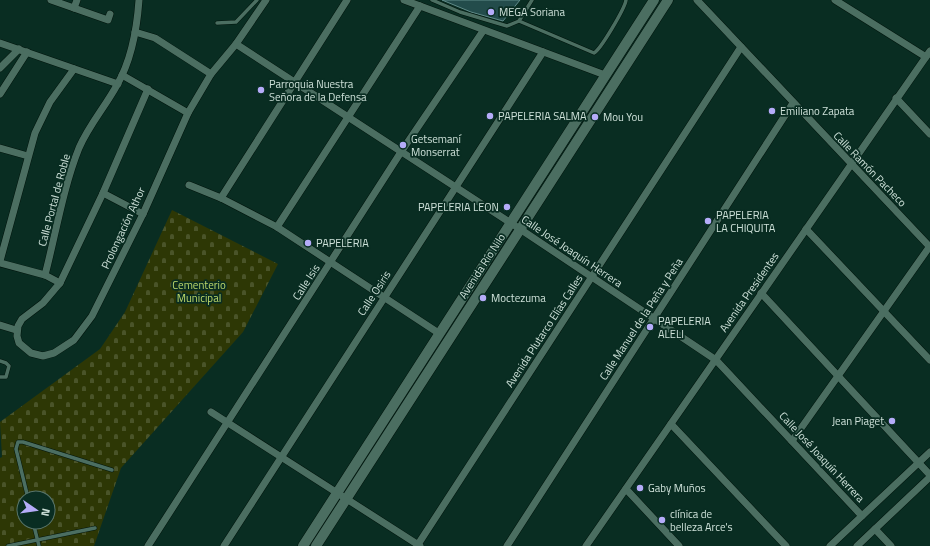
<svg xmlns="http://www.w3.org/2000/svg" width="930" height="546" font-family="'Titillium Web',sans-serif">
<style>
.cemetery{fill:url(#cemetery-stones);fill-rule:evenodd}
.building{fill:#234c4b;stroke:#618b89}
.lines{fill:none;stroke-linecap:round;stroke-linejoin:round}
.lane-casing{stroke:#00140c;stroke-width:4.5}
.street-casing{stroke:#00140c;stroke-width:8}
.secondary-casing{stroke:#00140c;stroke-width:11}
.lane{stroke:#4b6e61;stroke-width:3.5}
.street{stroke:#4b6e61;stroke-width:7}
.secondary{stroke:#4b6e61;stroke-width:10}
.poi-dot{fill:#b5acf9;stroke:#092d22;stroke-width:1.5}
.labels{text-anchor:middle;stroke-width:3.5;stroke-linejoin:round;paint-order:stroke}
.poi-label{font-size:11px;fill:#cee1d9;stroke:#092d22;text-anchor:start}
.street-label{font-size:11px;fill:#cee1d9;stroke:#092d22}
.park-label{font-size:11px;fill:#bed96a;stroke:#092d22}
</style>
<defs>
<pattern id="cemetery-stones" width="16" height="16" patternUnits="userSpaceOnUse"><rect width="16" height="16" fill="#2d3705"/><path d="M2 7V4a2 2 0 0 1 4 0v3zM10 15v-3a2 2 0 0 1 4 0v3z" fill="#4a5429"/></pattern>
</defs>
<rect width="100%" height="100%" fill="#092d22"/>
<path class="cemetery" d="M172,210L278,264L243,332L121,468L94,546H0V458L2,457L0,422L100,349L125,312ZM24,498H48V522H24Z"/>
<path class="building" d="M442,0H520L503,21L471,12Z"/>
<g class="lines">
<g class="lane-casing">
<g id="lane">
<path d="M432,0L460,12L507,26L519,21"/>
<path d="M532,0L519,21L594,53C601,49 625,8 626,0"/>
<path d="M217,23L236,22L257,0"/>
<path d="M0,361L6,363L9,366L6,377H0"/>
<path d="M28,498L16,449L18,442H23L112,470"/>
<path d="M33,522L39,546"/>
<path d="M8,546L95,528"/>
</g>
</g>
<g class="street-casing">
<g id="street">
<path d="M51,0L108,20L110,14"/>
<path d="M404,0L605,75"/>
<path d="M697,0L930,247"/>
<path d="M835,0L926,57"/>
<path d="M74,8L77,0"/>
<path d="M135,32L155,38L211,74"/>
<path d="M0,43L118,84"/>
<path d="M236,44L520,229L716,360L862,516"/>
<path d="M0,68L19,49"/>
<path d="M122,75L188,113"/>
<path d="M148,89L103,193L60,283L43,303L22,319L18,326L17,336L19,343L31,353L43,356L54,353L74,340L92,316L143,214L188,113L211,74L236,44L266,0"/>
<path d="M0,94L27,52"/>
<path d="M896,98L930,134"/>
<path d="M0,148L28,156"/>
<path d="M189,185L221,198L277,227L440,334"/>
<path d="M103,193L143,214"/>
<path d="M221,198L347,0"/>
<path d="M277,227L420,6"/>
<path d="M806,229L930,360"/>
<path d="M0,261L35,133L50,102L74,69"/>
<path d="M0,263L45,275L60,283"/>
<path d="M45,275C56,233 63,188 79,148C89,125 105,107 117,85C131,61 137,28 139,0"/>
<path d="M761,293L930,475"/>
<path d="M0,325L16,330"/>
<path d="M211,412L420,546"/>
<path d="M671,424L786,546"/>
<path d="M792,441L930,246"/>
<path d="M626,489L679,546"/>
<path d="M875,529L891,546"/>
<path d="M148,546L401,152L483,31"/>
<path d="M224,546L543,52"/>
<path d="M417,546L741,47"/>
<path d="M507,546L793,103"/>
<path d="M586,546L930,51"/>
<path d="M830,546L930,452"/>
<path d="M857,546L930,477"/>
</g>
</g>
<g class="secondary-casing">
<g id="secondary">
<path d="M303,546L654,0"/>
<path d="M316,546L668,0"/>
</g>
</g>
<use href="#lane" class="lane"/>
<use href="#street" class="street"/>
<use href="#secondary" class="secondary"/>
</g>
<g class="poi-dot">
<circle cx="491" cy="12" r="4"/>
<circle cx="261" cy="90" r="4"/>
<circle cx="772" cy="111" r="4"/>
<circle cx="490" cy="116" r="4"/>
<circle cx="595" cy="117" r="4"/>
<circle cx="403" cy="145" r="4"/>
<circle cx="507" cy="207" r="4"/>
<circle cx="708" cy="221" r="4"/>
<circle cx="308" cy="243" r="4"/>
<circle cx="483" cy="298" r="4"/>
<circle cx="650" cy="327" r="4"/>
<circle cx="892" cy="421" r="4"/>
<circle cx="640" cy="488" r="4"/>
<circle cx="662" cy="520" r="4"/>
</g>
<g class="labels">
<g class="poi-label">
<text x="499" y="16">MEGA Soriana</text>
<text x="269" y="88">Parroquia Nuestra<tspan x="269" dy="13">Señora de la Defensa</tspan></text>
<text x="780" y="115">Emiliano Zapata</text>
<text x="498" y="120">PAPELERIA SALMA</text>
<text x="603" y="121">Mou You</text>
<text x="411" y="143">Getsemaní<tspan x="411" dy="13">Monserrat</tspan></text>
<text x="499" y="211" text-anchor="end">PAPELERIA LEON</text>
<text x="716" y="219">PAPELERIA<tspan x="716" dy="13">LA CHIQUITA</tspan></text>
<text x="316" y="247">PAPELERIA</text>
<text x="491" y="302">Moctezuma</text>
<text x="658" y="325">PAPELERIA<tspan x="658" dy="13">ALELI</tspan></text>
<text x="884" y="425" text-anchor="end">Jean Piaget</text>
<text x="648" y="492">Gaby Muños</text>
<text x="670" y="518">clínica de<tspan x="670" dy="13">belleza Arce's</tspan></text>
</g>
<g class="street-label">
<text transform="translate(870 169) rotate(46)" y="4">Calle Ramón Pacheco</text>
<text transform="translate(54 200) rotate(-75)" y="4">Calle Portal de Roble</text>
<text transform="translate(123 228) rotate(-65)" y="4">Prolongación Athor</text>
<text transform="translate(572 251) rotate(34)" y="4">Calle José Joaquín Herrera</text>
<text transform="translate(482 266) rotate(-57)" y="4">Avenida Río Nilo</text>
<text transform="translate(306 282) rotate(-57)" y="4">Calle Isis</text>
<text transform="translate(749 292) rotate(-55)" y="4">Avenida Presidentes</text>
<text transform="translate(374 293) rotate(-57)" y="4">Calle Osiris</text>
<text transform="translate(641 319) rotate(-57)" y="4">Calle Manuel de la Peña y Peña</text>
<text transform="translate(544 331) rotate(-57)" y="4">Avenida Plutarco Elías Calles</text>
<text transform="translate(822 457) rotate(47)" y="4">Calle José Joaquín Herrera</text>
</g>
<g class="park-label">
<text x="199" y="289">Cementerio<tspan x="199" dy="13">Municipal</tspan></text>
</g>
</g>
<g transform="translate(36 510) rotate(103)"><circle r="19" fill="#092d22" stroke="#58756b"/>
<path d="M0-3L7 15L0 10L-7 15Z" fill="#b5acf9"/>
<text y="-6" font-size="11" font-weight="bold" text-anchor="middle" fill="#cee1d9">N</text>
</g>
</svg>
